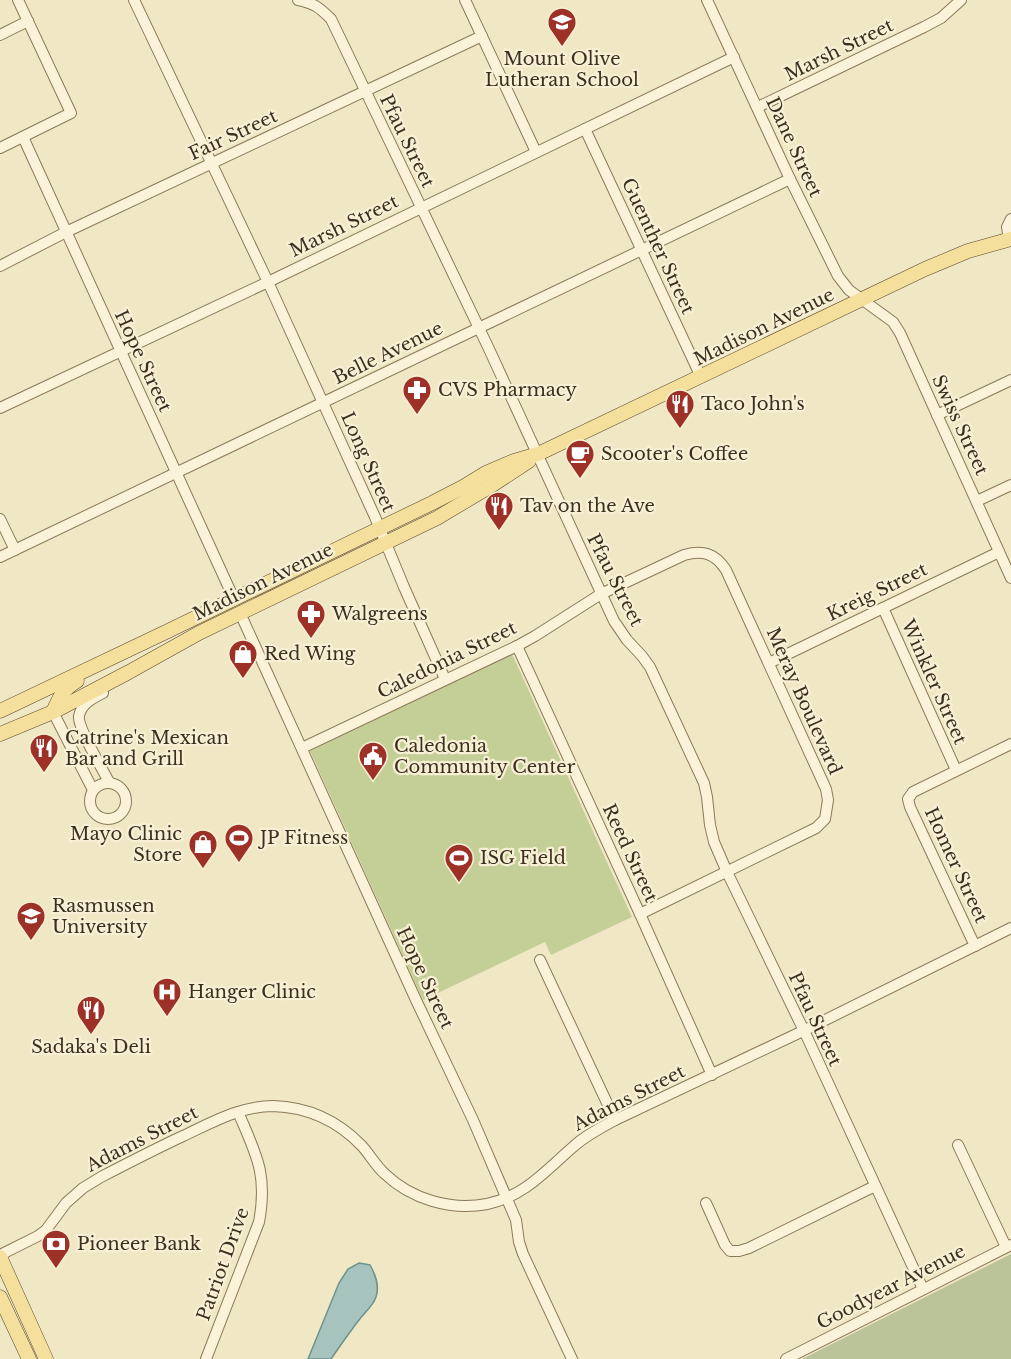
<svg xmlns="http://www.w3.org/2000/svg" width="1011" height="1359" font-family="'Libre Baskerville',serif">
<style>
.green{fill:#c4cf98}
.cemetery{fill:#bbc498}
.water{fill:#a7c3be;stroke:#6d938c;stroke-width:1.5}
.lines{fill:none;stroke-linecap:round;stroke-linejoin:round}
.minor-casing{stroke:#8c795a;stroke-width:12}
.major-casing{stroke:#5a472e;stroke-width:15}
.minor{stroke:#faf3d9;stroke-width:10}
.major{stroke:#f4e09c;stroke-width:14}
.labels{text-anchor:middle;stroke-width:4.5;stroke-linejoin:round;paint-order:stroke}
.street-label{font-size:18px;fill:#3c2f1f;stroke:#f7f0d5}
.poi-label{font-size:18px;fill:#3c2f1f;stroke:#f7f0d5;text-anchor:start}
</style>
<rect width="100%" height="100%" fill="#f0e7c5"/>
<path class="green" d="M512,654L632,917L551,955L545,942L423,1000L310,751Z"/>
<path class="cemetery" d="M1011,1254V1359H802Z"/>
<path class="water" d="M359,1263L370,1265C375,1274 380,1285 376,1297C373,1306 365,1312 359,1320C349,1333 340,1346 331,1359H308L339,1283L348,1269Z"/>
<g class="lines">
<g class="minor-casing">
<g id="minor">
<path d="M134,0L268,282L375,517L404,587L445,679"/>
<path d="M298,0C314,3 320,8 331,19L489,349L614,621L627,640L642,656L650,667L704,783L707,797L710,825L714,842L727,872L807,1037L923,1289"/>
<path d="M465,0L536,152"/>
<path d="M707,0L790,179L838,276L849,290L893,322L900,333L1011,578"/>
<path d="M0,35L28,21"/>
<path d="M758,107L924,27L941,18L961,0"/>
<path d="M585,129L701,377"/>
<path d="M23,137L234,599"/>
<path d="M0,148L71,113L18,0"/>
<path d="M1009,241L1007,227L1011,219"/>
<path d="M0,266L66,232L482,36"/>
<path d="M0,408L268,282L734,57"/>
<path d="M937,415L1011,380"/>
<path d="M977,501L1011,485"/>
<path d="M0,519L15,550"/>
<path d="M0,557L790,179"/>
<path d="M883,608L956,770"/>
<path d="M240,613L416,1000L473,1120L516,1220L519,1242L523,1254L572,1359"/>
<path d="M517,646L640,914L712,1075"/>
<path d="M769,663L999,552"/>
<path d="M103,693C93,698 81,704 79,716C77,727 103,770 109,782"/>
<path d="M53,712L93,790"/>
<path d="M302,748L517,646L535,636L601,594L684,555C703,550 715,553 726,570L826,789L828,800L825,819L816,828L640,914"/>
<circle cx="108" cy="801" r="18"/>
<path d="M975,946L910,807L908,799L913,792L1011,744"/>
<path d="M540,960L615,1120"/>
<path d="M958,1145L1006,1247"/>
<path d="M706,1203L725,1245L730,1251H739L749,1248L875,1186"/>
<path d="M0,1255L38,1236L46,1230L66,1203L83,1188L101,1177C128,1163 155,1149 183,1136C211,1123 240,1106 273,1106C308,1107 338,1121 362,1146C370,1155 376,1166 385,1174C411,1199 451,1211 487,1204C525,1196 545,1171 573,1147C585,1136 600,1128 615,1120L803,1031L1011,928"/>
<path d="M206,1359L259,1222C268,1174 256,1154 238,1112"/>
<path d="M786,1359L1011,1245"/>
</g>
</g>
<g class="major-casing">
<g id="major">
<path d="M0,711L168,631L432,503L463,487L486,473L514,461L538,454L925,269L968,251L1011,239"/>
<path d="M53,712C59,698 63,689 77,681"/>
<path d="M0,734L53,712L129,672L199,633L437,518L494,484L529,461"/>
<path d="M0,1257L46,1359"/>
<path d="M0,1297L29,1359"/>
</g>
</g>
<use href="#minor" class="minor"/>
<use href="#major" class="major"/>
</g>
<defs>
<g id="school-pin" transform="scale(1.5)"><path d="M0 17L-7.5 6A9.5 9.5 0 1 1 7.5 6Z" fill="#9e3127" stroke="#f7f0d5"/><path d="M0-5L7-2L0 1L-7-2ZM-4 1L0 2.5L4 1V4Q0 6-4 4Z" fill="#fff"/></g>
<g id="pharmacy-pin" transform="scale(1.5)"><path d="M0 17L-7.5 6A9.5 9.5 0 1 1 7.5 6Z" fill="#9e3127" stroke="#f7f0d5"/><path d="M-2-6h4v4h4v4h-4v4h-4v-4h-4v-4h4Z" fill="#fff"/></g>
<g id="restaurant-pin" transform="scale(1.5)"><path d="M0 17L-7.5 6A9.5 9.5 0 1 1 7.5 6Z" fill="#9e3127" stroke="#f7f0d5"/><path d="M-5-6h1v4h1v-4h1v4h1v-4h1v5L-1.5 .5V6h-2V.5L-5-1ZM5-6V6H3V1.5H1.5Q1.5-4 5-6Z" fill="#fff"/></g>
<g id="cafe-pin" transform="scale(1.5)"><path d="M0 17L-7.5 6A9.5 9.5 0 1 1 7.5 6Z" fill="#9e3127" stroke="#f7f0d5"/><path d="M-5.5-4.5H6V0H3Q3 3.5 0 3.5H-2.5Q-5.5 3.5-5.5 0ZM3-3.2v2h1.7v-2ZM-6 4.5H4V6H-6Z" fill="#fff"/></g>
<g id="shop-pin" transform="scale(1.5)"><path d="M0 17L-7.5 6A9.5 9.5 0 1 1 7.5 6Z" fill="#9e3127" stroke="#f7f0d5"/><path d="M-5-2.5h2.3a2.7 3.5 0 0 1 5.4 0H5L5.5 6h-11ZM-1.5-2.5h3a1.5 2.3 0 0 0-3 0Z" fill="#fff"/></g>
<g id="civic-pin" transform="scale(1.5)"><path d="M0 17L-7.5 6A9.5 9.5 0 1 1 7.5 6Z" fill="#9e3127" stroke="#f7f0d5"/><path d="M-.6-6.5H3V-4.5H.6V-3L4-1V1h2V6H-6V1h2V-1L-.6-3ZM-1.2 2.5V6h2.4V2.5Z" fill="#fff"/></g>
<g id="stadium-pin" transform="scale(1.5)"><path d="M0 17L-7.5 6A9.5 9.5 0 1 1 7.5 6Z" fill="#9e3127" stroke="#f7f0d5"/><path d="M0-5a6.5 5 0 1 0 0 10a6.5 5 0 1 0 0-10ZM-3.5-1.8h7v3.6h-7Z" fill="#fff"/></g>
<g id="university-pin" transform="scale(1.5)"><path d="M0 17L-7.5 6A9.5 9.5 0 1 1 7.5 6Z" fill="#9e3127" stroke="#f7f0d5"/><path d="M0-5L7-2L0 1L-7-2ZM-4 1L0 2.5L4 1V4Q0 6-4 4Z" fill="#fff"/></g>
<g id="hospital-pin" transform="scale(1.5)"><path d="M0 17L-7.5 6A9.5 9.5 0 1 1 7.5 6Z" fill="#9e3127" stroke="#f7f0d5"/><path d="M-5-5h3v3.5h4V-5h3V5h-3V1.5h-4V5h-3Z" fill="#fff"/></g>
<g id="bank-pin" transform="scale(1.5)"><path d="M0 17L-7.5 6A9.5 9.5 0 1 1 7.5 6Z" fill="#9e3127" stroke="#f7f0d5"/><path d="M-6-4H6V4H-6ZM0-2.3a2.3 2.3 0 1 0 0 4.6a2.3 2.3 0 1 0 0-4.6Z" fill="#fff"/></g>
</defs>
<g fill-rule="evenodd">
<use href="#school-pin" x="562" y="22"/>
<use href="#pharmacy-pin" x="417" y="390"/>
<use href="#restaurant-pin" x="680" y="404"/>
<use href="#cafe-pin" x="580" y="454"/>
<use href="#restaurant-pin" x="499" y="506"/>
<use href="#pharmacy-pin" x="311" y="614"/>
<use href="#shop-pin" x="243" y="654"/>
<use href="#restaurant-pin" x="44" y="748"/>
<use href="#civic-pin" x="373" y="756"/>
<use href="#stadium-pin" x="239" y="838"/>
<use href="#shop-pin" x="203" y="844"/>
<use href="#stadium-pin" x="459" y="858"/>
<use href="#university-pin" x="31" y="916"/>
<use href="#hospital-pin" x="167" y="992"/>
<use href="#restaurant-pin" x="91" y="1010"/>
<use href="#bank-pin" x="56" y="1244"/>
</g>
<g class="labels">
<g class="street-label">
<text transform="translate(839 50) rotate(-26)" y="6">Marsh Street</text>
<text transform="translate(233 135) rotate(-25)" y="6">Fair Street</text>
<text transform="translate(407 141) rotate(64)" y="6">Pfau Street</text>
<text transform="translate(794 147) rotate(65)" y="6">Dane Street</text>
<text transform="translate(344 226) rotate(-26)" y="6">Marsh Street</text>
<text transform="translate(658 246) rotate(65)" y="6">Guenther Street</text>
<text transform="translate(764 327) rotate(-26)" y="6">Madison Avenue</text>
<text transform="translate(388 353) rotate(-26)" y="6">Belle Avenue</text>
<text transform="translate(143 361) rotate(65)" y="6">Hope Street</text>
<text transform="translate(960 425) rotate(65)" y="6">Swiss Street</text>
<text transform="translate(368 462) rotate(66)" y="6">Long Street</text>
<text transform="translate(615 580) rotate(63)" y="6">Pfau Street</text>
<text transform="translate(263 582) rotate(-26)" y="6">Madison Avenue</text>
<text transform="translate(877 592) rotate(-26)" y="6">Kreig Street</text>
<text transform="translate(447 660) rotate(-26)" y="6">Caledonia Street</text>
<text transform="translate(934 682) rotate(66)" y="6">Winkler Street</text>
<text transform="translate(804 701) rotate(66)" y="6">Meray Boulevard</text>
<text transform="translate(630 853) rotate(65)" y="6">Reed Street</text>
<text transform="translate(956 865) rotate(65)" y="6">Homer Street</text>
<text transform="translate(425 978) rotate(65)" y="6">Hope Street</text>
<text transform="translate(815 1019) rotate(65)" y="6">Pfau Street</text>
<text transform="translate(629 1098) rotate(-27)" y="6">Adams Street</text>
<text transform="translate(142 1139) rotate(-27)" y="6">Adams Street</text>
<text transform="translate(223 1264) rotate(-70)" y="6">Patriot Drive</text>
<text transform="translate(891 1287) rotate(-27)" y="6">Goodyear Avenue</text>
</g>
<g class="poi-label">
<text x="562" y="65" text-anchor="middle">Mount Olive<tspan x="562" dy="21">Lutheran School</tspan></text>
<text x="438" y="396">CVS Pharmacy</text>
<text x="701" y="410">Taco John's</text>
<text x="601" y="460">Scooter's Coffee</text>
<text x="520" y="512">Tav on the Ave</text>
<text x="332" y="620">Walgreens</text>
<text x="264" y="660">Red Wing</text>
<text x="65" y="744">Catrine's Mexican<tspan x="65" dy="21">Bar and Grill</tspan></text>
<text x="394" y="752">Caledonia<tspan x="394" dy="21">Community Center</tspan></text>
<text x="182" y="840" text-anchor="end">Mayo Clinic<tspan x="182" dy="21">Store</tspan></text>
<text x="260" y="844">JP Fitness</text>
<text x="480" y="864">ISG Field</text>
<text x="52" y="912">Rasmussen<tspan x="52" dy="21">University</tspan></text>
<text x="188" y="998">Hanger Clinic</text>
<text x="91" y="1053" text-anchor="middle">Sadaka's Deli</text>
<text x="77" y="1250">Pioneer Bank</text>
</g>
</g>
</svg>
